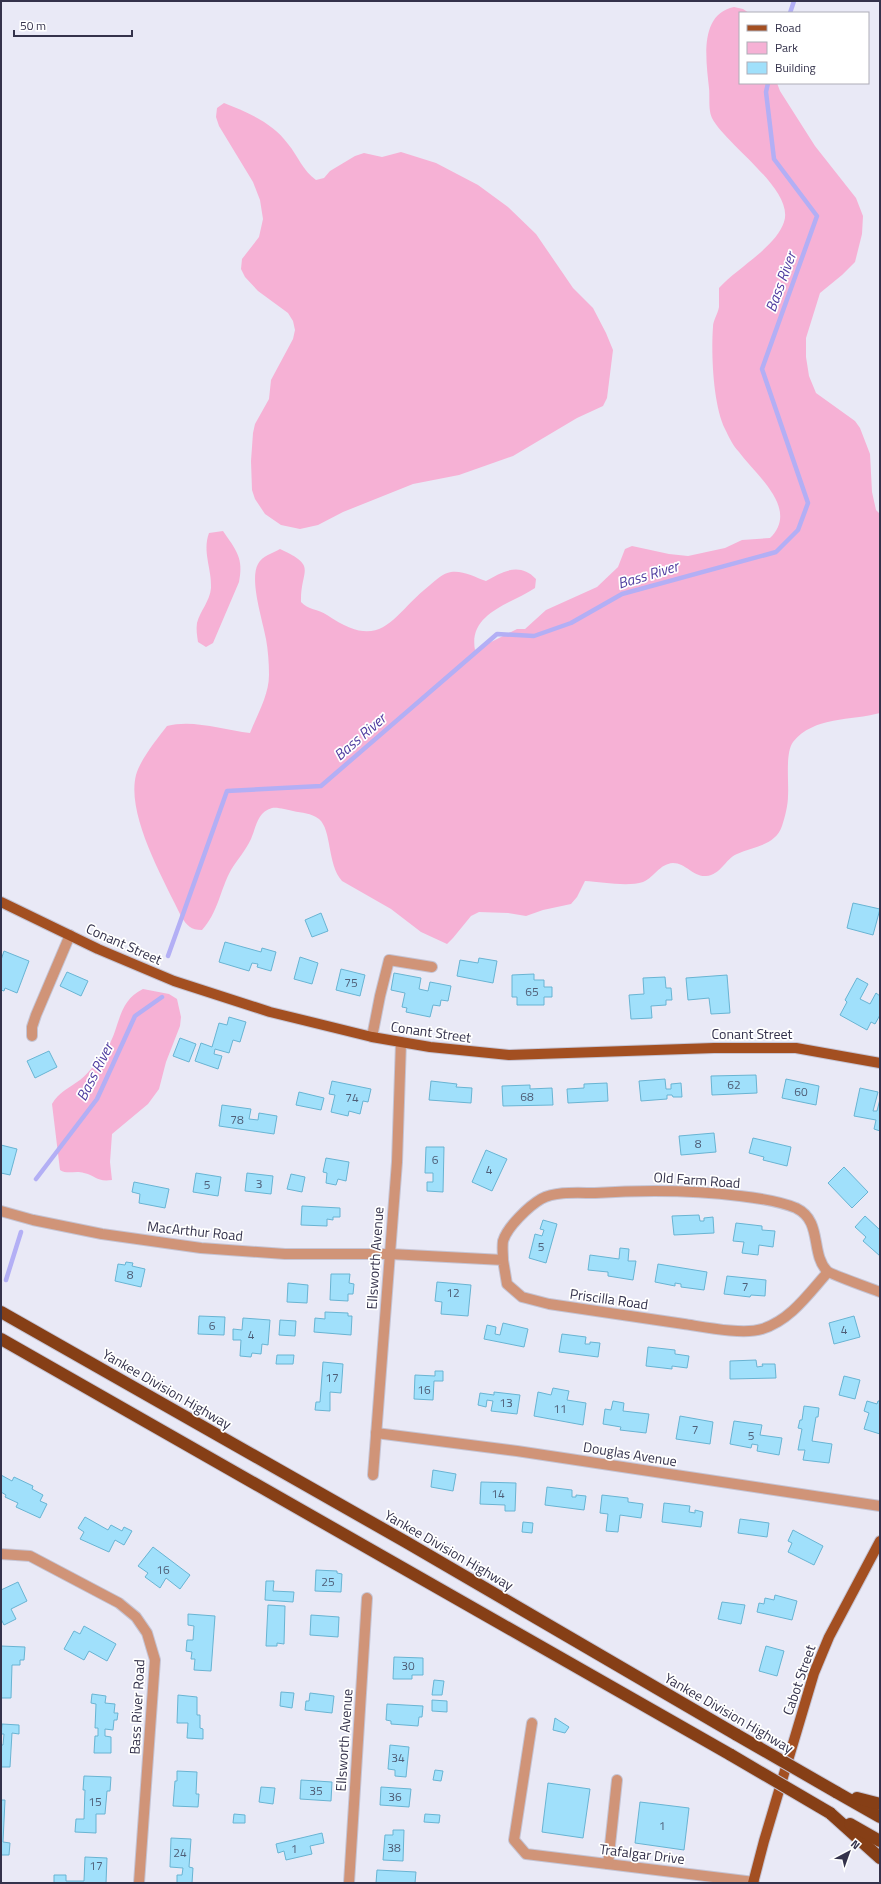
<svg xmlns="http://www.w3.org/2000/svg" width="881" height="1884" font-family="'Titillium Web',sans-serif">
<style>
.green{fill:#f6b1d5}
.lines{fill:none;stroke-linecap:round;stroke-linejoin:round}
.stream{stroke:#b3aff5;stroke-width:4.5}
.building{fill:#a0e0fb;stroke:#69b4d3}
.minor-casing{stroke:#c5c4d4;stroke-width:12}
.major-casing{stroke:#c5c4d4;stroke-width:12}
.highway-casing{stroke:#c5c4d4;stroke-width:14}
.minor{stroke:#d09478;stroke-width:10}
.major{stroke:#a34f21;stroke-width:10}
.highway{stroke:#863f16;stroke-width:12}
.highway-bridge-casing{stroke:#c5c4d4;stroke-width:14;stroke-linecap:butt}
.highway-bridge{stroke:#863f16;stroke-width:12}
.labels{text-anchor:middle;stroke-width:3.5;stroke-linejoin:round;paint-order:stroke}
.number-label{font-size:12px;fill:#4f5e77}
.street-label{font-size:14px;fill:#34324b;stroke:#fff}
.water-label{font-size:15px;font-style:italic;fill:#4f3da0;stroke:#fff}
</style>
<rect width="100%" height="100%" fill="#e9e9f6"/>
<g class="green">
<path d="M734,7L743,9L749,13H740V83H777L780,91L815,146L856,198L863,216L862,234L855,262L842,275L820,293L806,338V357L809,376L816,393L855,421L860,428L870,454L872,492L876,510L880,514V713C851,721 814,716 793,742C785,753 789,782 788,796C788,805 785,817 782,826C775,846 754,846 737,854C725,859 721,875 706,876C693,877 686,863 673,863C659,864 655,877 643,882C628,887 601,882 585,881L577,897L571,904L543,910L526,916L508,913L479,912L471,916L453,938L447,944L421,932L391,909L342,881C327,864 332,830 319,819C311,813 302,813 293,811C287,810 278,807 272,808C257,812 256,828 251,839C246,850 237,860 231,870C220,890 218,913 202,930C191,930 187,926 181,916C164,880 126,815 136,775C140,760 157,739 167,726C193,719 223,730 250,733C257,715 269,695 269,675C269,663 268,650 266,639C263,621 249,580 258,564C262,556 273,553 280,549C319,567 300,569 301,602C308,610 318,609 327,615C383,653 390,617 430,585C436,580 443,573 451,572C462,570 475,577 486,581C503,571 520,562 536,579L535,588C511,604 468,613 475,650L517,629H525L546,610L597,587L618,567L625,549L632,546L669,554L688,556L725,548L742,540L770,538C800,509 756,475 739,452C733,446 729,437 725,429C713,405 711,353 713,327C713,320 718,314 719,307C719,301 719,294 719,288C737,268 776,247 784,222C795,190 726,145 712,118C708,110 710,96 709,88C706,60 699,14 734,7Z"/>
<path d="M224,103C247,112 273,123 288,144C298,156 303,171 316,180L324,178L330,171L355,156L364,153L382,157L401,152L436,163L478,185L508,207L536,234L573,288L593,308L606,333L613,350L607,398L603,406L577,418L513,456L459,475L413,484L343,512L318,525L300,529L281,525L265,514L255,499L252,490L251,461L253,433L255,424L269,399L271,380L293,339L295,330L293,321L288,313L258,291L245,277L241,269L242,259L259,237L263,219L260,200L253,182L219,126L216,117L217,108Z"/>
<path d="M223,531C236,550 244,558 239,582L213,643L206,647L198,642C197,636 196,629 197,623C200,611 210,601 211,588C212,569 202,552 209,533Z"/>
<path d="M143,989L169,994L177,999L181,1017L180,1026L166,1062L159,1089L148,1104L112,1134L110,1162L112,1180C96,1182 97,1176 84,1173C75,1170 68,1175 60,1170L52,1104C59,1092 69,1088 80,1080C90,1072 102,1056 109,1045C120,1026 118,1001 143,989Z"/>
</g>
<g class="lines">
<g class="stream">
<path d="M790,13L794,1"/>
<path d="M168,956L227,791L321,786L497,634L534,636L571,623L622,594L776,552L798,530L808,503L762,369L817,216L774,159L766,92L768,83"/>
<path d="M36,1179L97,1099L135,1016L162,997"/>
<path d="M6,1280L21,1232"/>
</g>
</g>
<g class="building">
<path d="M853,903L880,909L873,935L847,928Z"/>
<path d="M321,913L328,931L312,937L305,920Z"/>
<path d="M225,942L261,952L262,948L276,952L271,971L257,967L258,964L252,963L249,971L219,962Z"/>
<path d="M4,951L29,961L17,993L5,988L4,991L1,990V960Z"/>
<path d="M300,957L318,963L312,984L294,979Z"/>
<path d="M479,958L497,961L493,983L457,976L460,960L478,963Z"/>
<path d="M341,969L365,975L360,996L336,990Z"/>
<path d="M67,972L88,981L81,996L60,986Z"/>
<path d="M394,973L421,978L419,989L428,991L430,982L451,986L448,1001L441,1000L440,1006L433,1005L430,1017L406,1012L407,1008L402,1007L405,993L391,990Z"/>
<path d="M534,974V980H544V987H552V997H544V1005H517V997H512V975Z"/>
<path d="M727,975L730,1013L711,1014L709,998L688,1000L686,978Z"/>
<path d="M665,977L666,988H671L672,1000H666V1005L651,1006L652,1018L631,1019L629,995L644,994L643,978Z"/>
<path d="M857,978L868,984L860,999L870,1004L876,993L880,996V1015L875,1024L871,1022L867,1030L840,1015L847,1002L845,1000Z"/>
<path d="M229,1017L246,1022L240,1042L233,1040L229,1053L215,1049L214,1054L222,1056L218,1069L195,1061L201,1043L212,1047L219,1023L227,1025Z"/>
<path d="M180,1038L196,1044L189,1062L173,1056Z"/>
<path d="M49,1051L57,1067L35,1078L27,1061Z"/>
<path d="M756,1075L757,1093L712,1095L711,1076Z"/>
<path d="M665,1079L666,1089H671V1084L681,1083L682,1097H673L672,1095H667V1099L641,1101L639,1081Z"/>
<path d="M786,1079L819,1086L816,1105L782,1098Z"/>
<path d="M332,1081L371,1089L368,1102L363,1101L360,1114L349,1111L348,1116L331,1112L335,1095L329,1094Z"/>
<path d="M431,1081L457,1084L456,1087L472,1088L471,1103L429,1100Z"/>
<path d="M607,1083L608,1101L568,1103L567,1089L584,1088V1084Z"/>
<path d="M530,1085V1089L552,1088L553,1105L503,1106L502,1086Z"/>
<path d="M860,1088L878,1092L873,1111H877L880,1099V1131L874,1129L876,1120L854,1116Z"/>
<path d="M299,1092L324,1098L321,1110L296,1105Z"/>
<path d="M222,1105L251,1109L249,1119L258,1120L259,1113L277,1116L274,1134L219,1126Z"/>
<path d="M714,1133L716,1152L681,1155L679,1136Z"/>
<path d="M753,1138L791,1147L787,1166L763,1160L764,1157L749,1153Z"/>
<path d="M1,1145L17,1149L10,1175L1,1173Z"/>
<path d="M426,1147H444L443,1192L427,1191V1182H433V1173H425Z"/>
<path d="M486,1150L507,1159L492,1191L472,1182Z"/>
<path d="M326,1158L349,1162L346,1181L338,1179L336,1185L326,1183L327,1173L323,1172Z"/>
<path d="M844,1167L868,1192L852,1208L828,1183Z"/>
<path d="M196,1173L221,1177L218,1196L193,1192Z"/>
<path d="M247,1173L273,1176L271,1194L245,1191Z"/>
<path d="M291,1174L305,1177L302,1192L287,1189Z"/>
<path d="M134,1182L169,1189L165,1208L139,1203L140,1194L132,1192Z"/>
<path d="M302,1206L340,1208V1217H333V1220L327,1219V1226L301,1225Z"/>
<path d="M699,1215L700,1221H704V1218L713,1217L714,1233L674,1235L672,1216Z"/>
<path d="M865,1216L880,1230V1256L863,1241L866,1237L855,1227Z"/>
<path d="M543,1220L557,1224L546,1263L529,1258L535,1234L542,1236L544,1230L540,1229Z"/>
<path d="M736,1223L762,1226V1230L775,1231L773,1247L759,1245L758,1255L742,1253L744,1242L733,1241Z"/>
<path d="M620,1248L629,1249L628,1261H636L633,1280L608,1276V1272L588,1270L590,1255L619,1259Z"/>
<path d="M126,1262L133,1263L132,1266L145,1269L141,1287L115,1281L118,1264L125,1265Z"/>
<path d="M658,1264L707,1272L704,1290L681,1287V1284L675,1283V1286L655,1282Z"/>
<path d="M331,1274H350L349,1283L354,1284L353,1294H348V1301L330,1300Z"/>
<path d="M727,1276L766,1280L765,1296L751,1295L750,1297L724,1294Z"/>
<path d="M437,1282L471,1285L468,1316L441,1314L442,1302L435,1301Z"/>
<path d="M288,1283L308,1285L307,1303L287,1302Z"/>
<path d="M325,1312L348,1313V1316H352L351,1335L314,1332L315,1318L325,1319Z"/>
<path d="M199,1316L225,1317L224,1335L198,1334Z"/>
<path d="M854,1316L860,1337L834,1344L829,1323Z"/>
<path d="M243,1318L270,1320L268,1345L262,1344L261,1354L252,1353L251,1357L240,1356L241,1340H233V1329L242,1330Z"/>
<path d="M280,1320L296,1321L295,1336L279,1335Z"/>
<path d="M503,1323L528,1329L524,1347L484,1339L487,1325L496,1327L495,1334L500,1335Z"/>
<path d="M562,1334L586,1337L585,1344H590V1342L600,1343L598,1357L559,1352Z"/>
<path d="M648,1347L675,1350V1354L689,1356L687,1368L672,1366V1369L646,1366Z"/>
<path d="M277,1355H294L293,1364H276Z"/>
<path d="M756,1360L757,1367L763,1366L762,1364H775L776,1378L730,1379V1361Z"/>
<path d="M323,1362L343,1364L341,1393L330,1392V1411L315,1410L316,1402H320Z"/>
<path d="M435,1371H443V1381H434L433,1400L414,1399L415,1375L435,1376Z"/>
<path d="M844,1376L860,1380L855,1399L839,1395Z"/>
<path d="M553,1388L569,1391L567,1400L586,1403L583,1425L534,1416L538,1392L551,1395Z"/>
<path d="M494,1392L520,1395L517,1414L491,1411L493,1401L487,1400L486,1407L478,1405L480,1393L494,1395Z"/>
<path d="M613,1401L624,1403L623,1411L649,1414L646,1433L620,1430L621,1427L603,1424L605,1409L611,1410Z"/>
<path d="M867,1401L877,1404L878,1401H880V1434L864,1429L869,1413L864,1411Z"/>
<path d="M804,1406L819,1408L818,1417H816L812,1441L832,1444L829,1463L803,1460L805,1450H798L802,1429L798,1428L800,1420H802Z"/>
<path d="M680,1416L713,1422L710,1444L676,1439Z"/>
<path d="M734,1421L762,1425L760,1435L782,1438L779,1455L757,1451L758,1445L752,1444L751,1448L730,1444Z"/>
<path d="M433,1470L456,1474L453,1491L431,1487Z"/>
<path d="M1,1475L12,1481L14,1477L33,1486L32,1489L43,1495L40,1501L47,1504L40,1518L16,1507L18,1503L5,1497L6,1495L1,1492Z"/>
<path d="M481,1482L516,1483L515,1511H505V1505L480,1504Z"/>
<path d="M547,1487L572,1490V1497H576V1495L586,1496L584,1510L545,1505Z"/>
<path d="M602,1495L628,1498V1502L643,1504L641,1518L620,1515L618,1532L606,1531L608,1514L600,1513Z"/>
<path d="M664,1503L690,1506L689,1512L695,1513V1510L703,1512L701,1527L662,1522Z"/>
<path d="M85,1517L108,1530L111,1525L122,1531L124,1527L132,1531L124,1545L115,1540L109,1552L80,1539L84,1532L78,1528Z"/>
<path d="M740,1519L769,1523L767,1537L738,1533Z"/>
<path d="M523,1522L533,1523L532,1533L522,1532Z"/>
<path d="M793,1530L823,1546L814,1565L788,1552L792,1543L788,1541Z"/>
<path d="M153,1547L190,1575L180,1589L166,1578L160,1588L145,1577L148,1573L138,1566Z"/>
<path d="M316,1570L337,1571V1573L342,1574L341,1592L315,1591Z"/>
<path d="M266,1581H274L273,1591L294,1592L293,1602L265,1600Z"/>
<path d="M18,1582L27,1601L11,1609L16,1619L4,1625L1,1619V1590Z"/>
<path d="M775,1595L797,1601L792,1620L757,1612L759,1603L764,1604L765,1598L774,1600Z"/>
<path d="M722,1602L745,1605L741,1624L718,1619Z"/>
<path d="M268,1605L285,1606L284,1644L277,1643V1646H266Z"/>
<path d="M188,1614L215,1616L211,1671L194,1670L195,1659H191L192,1652L186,1651L187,1640H193L194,1626L188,1625Z"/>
<path d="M311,1615L339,1617L338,1637L310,1635Z"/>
<path d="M84,1626L116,1644L107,1661L89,1651L84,1660L64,1649L74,1631L80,1634Z"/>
<path d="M1,1646L25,1647L24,1660H20V1665H12L11,1698H1Z"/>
<path d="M766,1646L784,1651L777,1676L759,1671Z"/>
<path d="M394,1657L423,1658V1675H412V1679H393Z"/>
<path d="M434,1680L444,1681L442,1695H432Z"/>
<path d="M281,1692L294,1693L292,1708L280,1706Z"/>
<path d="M310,1693L334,1696L332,1713L305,1710L306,1701H309Z"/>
<path d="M92,1694L106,1696L105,1703L115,1704L114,1713H118L117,1720H114L113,1730L105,1729V1736L111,1737V1753H94L95,1736H98V1728H95L96,1704L91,1703Z"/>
<path d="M178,1695L197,1697V1715H200V1728L203,1729V1739L187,1738L188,1723H177Z"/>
<path d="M432,1700L447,1701V1712L432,1711Z"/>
<path d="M387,1704L423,1706L422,1717H419L418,1726L391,1724V1721L386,1720Z"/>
<path d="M555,1718L569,1727L565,1733L553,1730Z"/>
<path d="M2,1724L19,1725V1734L12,1733L10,1767H1V1745H3L4,1734H1Z"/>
<path d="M390,1745L409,1747L406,1777L395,1776V1770L388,1769Z"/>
<path d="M435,1770L443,1771L441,1781L433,1780Z"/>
<path d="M177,1771L197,1772L196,1794H199L198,1807L173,1806L175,1781H177Z"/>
<path d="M84,1776L111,1777L110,1791H107L105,1814H96V1833L75,1832L76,1819H84L85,1790H83Z"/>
<path d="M301,1780L332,1782L331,1801L300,1799Z"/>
<path d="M548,1783L590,1789L583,1838L542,1832Z"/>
<path d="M261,1787L275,1788L273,1804L259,1802Z"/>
<path d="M381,1787L411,1789L409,1807L380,1805Z"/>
<path d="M1,1800H5L3,1842L10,1843L9,1855H1Z"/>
<path d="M640,1802L689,1808L684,1850L635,1843Z"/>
<path d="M234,1814L245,1815V1823H233Z"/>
<path d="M425,1814L440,1815L439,1823L424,1822Z"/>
<path d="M393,1830H404L403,1861L383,1860L385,1835H393Z"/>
<path d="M322,1833L324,1843L310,1846L312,1854L286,1860L284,1851L278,1853L276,1844Z"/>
<path d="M171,1838L191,1839L189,1867L193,1868L192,1883H177V1875H182L183,1868L170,1867Z"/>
<path d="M85,1857L107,1858L106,1883H54V1875H66V1881H84Z"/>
<path d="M377,1870L416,1872L415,1883H376Z"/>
</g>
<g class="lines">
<g class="minor-casing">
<g id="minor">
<path d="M32,1036V1027L36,1015L70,935"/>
<path d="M372,1037L380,996L389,960L432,967"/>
<path d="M1,1211L33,1220L102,1234L201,1248L285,1254H390L503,1260L507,1284L522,1297L549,1304C594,1311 639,1317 684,1324C704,1327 743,1335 762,1329C791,1320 809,1293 828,1272"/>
<path d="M503,1260C503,1254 502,1247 503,1241C507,1227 529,1206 541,1199C556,1191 578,1193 595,1193C643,1190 692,1190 740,1196C758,1198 779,1201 796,1208C823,1221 810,1253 827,1271C830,1274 872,1289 880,1292"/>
<path d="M376,1433L517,1451L880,1506"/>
<path d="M373,1475L397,1162L401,1042"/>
<path d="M1,1554L30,1556L119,1603L136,1617L147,1633L155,1660L139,1883"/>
<path d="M532,1723L514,1840L526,1854L754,1882"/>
<path d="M608,1864L617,1780"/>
<path d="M349,1883L367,1598"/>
</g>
</g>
<g class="major-casing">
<g id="major">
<path d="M1,902L98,949L174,981L270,1012L372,1037L430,1047L509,1055L714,1048H796L880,1063"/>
<path d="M753,1883L764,1841L814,1673L829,1637L880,1541"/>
</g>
</g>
<g class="highway-casing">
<g id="highway">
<path d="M1,1312L406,1542L737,1735"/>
<path d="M1,1339L731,1755"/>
<path d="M836,1792L880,1817"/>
<path d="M857,1798L880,1804"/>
<path d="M830,1813L880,1858"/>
<path d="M850,1824L880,1841"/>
</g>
</g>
<use href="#minor" class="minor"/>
<use href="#major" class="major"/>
<use href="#highway" class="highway"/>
<g class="highway-bridge-casing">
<g id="highway-bridge">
<path d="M737,1735L836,1792"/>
<path d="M731,1755L830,1813"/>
</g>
</g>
<use href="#highway-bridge" class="highway-bridge"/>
</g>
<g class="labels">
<g class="number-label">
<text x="351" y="987">75</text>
<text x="532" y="996">65</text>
<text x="734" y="1089">62</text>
<text x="801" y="1096">60</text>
<text x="527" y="1101">68</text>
<text x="352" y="1102">74</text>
<text x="237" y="1124">78</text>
<text x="698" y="1148">8</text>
<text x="435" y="1164">6</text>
<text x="489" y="1174">4</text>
<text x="259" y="1188">3</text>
<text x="207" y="1189">5</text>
<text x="541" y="1251">5</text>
<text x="130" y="1279">8</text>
<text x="745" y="1291">7</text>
<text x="453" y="1297">12</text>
<text x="212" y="1330">6</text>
<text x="844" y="1334">4</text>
<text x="251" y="1339">4</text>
<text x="332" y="1382">17</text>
<text x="424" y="1394">16</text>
<text x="506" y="1407">13</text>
<text x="560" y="1413">11</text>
<text x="695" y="1434">7</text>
<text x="751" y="1440">5</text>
<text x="498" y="1498">14</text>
<text x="163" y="1574">16</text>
<text x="328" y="1586">25</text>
<text x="408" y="1670">30</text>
<text x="398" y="1762">34</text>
<text x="316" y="1795">35</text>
<text x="395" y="1801">36</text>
<text x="95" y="1806">15</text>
<text x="662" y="1830">1</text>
<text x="394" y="1852">38</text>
<text x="294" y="1853">1</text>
<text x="180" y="1857">24</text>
<text x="96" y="1870">17</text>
</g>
<g class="street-label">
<text transform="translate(124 944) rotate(24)" y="5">Conant Street</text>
<text transform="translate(431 1032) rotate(8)" y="5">Conant Street</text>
<text x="752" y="1039">Conant Street</text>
<text transform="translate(697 1180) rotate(4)" y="5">Old Farm Road</text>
<text transform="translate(195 1231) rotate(6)" y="5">MacArthur Road</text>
<text transform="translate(375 1258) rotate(-86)" y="5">Ellsworth Avenue</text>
<text transform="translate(609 1299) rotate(8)" y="5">Priscilla Road</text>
<text transform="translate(167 1389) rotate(30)" y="5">Yankee Division Highway</text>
<text transform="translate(630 1454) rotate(9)" y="5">Douglas Avenue</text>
<text transform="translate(449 1550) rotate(30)" y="5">Yankee Division Highway</text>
<text transform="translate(799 1680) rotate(-71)" y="5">Cabot Street</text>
<text transform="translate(137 1707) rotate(-87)" y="5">Bass River Road</text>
<text transform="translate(729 1713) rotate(30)" y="5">Yankee Division Highway</text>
<text transform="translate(344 1740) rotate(-86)" y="5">Ellsworth Avenue</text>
<text transform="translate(642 1854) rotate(7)" y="5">Trafalgar Drive</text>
</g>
<g class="water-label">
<text transform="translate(781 282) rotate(-70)" y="5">Bass River</text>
<text transform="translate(648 575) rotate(-17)" y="5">Bass River</text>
<text transform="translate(360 737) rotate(-41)" y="5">Bass River</text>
<text transform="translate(95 1072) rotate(-63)" y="5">Bass River</text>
</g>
</g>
<rect width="881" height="1884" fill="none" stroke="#34324b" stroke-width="4"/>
<rect x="739" y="12" width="130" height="72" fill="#ffffff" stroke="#aeadb7"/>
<rect x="747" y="25" width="20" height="6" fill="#a34f21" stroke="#aeadb7"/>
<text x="775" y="32" font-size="12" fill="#34324b">Road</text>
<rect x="747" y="42" width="20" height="12" fill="#f6b1d5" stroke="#aeadb7"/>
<text x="775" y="52" font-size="12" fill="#34324b">Park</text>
<rect x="747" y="62" width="20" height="12" fill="#a0e0fb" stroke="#aeadb7"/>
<text x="775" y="72" font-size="12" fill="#34324b">Building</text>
<g transform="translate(849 1852) rotate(41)" stroke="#ffffff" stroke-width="3" paint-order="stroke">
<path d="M0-3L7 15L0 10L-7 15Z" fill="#34324b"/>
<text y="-6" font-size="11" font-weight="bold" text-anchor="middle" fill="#34324b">N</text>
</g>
<path d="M14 30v6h118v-6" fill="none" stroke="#34324b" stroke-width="2"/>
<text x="20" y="30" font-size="12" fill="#34324b" stroke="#ffffff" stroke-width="3" paint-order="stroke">50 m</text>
</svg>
